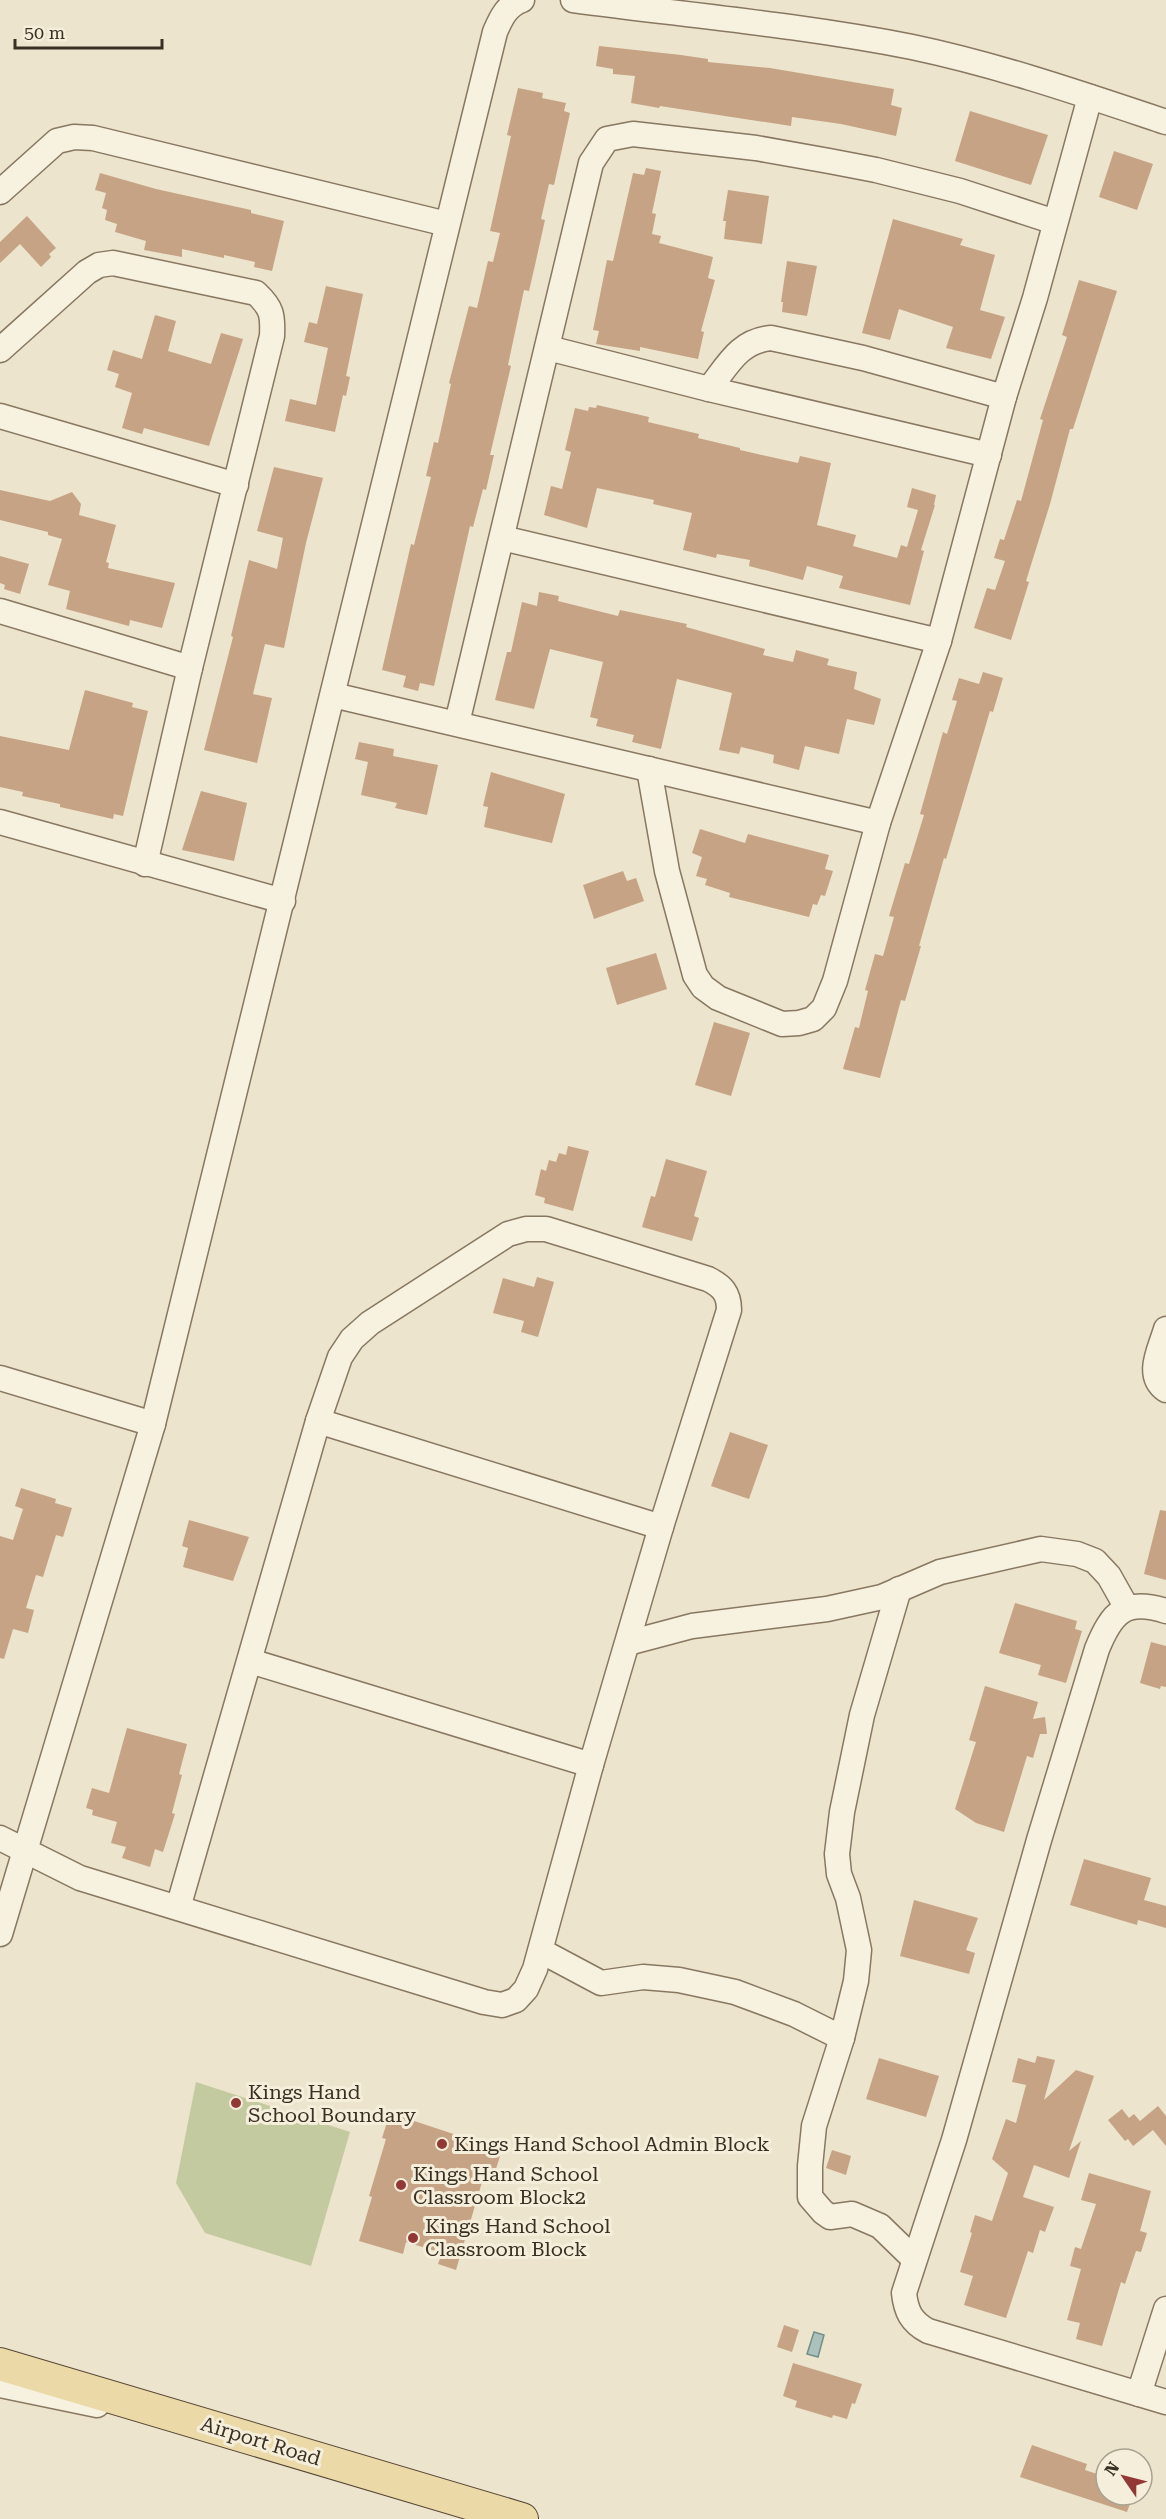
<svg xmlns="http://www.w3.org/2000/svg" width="1166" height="2519" font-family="'Roboto Serif',serif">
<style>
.green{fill:#c3caa0}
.water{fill:#acc1bc;stroke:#738f8a;stroke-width:1.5}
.building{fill:#c7a385}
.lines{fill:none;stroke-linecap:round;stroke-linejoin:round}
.minor-casing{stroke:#887761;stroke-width:27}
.major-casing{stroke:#574634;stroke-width:34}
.minor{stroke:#f7f1df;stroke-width:24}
.major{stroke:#ebd9a8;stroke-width:32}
.poi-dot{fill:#933935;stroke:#f4eedb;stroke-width:2}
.labels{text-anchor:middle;stroke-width:6;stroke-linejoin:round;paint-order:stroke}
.poi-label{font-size:20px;fill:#3a2f23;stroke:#f4eedb;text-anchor:start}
.street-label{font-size:20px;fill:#3a2f23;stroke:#f4eedb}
</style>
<rect width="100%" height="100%" fill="#ece4cc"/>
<path class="green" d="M196,2082L350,2132L311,2266L205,2233L176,2183Z"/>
<path class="water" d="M814,2332L824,2335L818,2357L807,2354Z"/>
<g class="building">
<path d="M599,46L681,55L708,59V62L770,68L894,89L891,105L902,108L896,136L841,124L792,117L791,126L660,106L659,108L631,103L635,76L613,74V69L596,66Z"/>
<path d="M518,88L543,93L542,98L566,103L564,111L570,113L554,185L549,184L541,219L545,220L535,265L529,291L524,290L508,365L511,366L490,455H494L486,490L483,489L473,527L470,526L434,686L420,683L418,691L403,687L406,676L382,670L411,544L414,545L431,477L426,476L434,442L438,443L451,384L449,383L469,306L477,308L488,261L493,262L500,233L490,231L511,136L507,135Z"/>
<path d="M970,111L1048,135L1031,185L955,161Z"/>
<path d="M1114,151L1153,164L1137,210L1099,197Z"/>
<path d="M646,168L661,171L652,213L656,214L652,234L661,236L659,243L713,257L708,278L715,280L701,331L704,332L698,359L640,347V351L596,344L599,331L593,330L607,260L613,261L633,173L644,175Z"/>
<path d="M100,173L156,189L251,210V213L284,221L272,271L254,267L255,262L224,255V258L182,249V257L144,250L146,241L115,232L117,224L105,220L107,210L102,208L106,193L95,190Z"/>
<path d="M728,190L769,196L762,244L724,239L726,221H723Z"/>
<path d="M27,216L56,248L49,254L51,257L41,267L20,244L0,263V242Z"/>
<path d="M893,219L963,239L960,245L995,255L980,310L1005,317L991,359L946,348L953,327L899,309L890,340L862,333Z"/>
<path d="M787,261L817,266L807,316L782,312L783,302H781Z"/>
<path d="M1079,280L1117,291L1073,429H1070L1050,504L1026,581L1029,582L1011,640L974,628L987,588L995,590L1005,561L994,558L1000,539L1004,540L1017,500L1021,501L1043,420L1040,419L1067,337L1062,335Z"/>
<path d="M326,286L363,294L346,376L350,377L346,396L343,395L335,432L285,421L290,399L316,405L328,348L304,342L309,322L317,324Z"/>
<path d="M155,315L176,321L168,351L211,364L221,333L243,339L209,446L144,428L142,434L122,428L132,393L115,387L119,374L107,370L113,350L142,359Z"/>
<path d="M597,405L649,417L648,422L699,434L698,438L740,448V450L798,463L800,456L831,463L817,525L856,535L853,546L897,558L901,545L907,547L918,510L907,507L912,488L936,495L934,505H935L921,550L924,551L910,605L839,588L843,576L807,566L803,580L749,566L750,560L717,554L716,558L683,550L692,513L653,504L654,500L597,488L587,528L544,515L551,486L562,489L571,452L565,450L575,408L588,411L589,407L596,408Z"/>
<path d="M274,467L323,478L306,543L284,648L265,644L253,694L272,698L257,763L204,750L233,637L231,636L249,560L277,569L283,538L257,531Z"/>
<path d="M0,490L50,501L72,492L81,504L79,515L116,525L106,562L109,563L108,568L175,583L162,628L130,620L129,626L66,609L70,591L48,585L62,539L48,535V532L0,520Z"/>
<path d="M0,556L29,564L20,594L4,589L5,585L0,583Z"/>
<path d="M539,592L559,596L558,601L618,616L620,610L687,624L686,627L765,649L763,655L793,662L796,650L829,659L827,665L857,672L854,689L881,699L874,725L847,719L839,754L805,746L799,770L773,763L774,755L741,747L739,754L719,750L732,693L677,679L661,749L632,742L634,735L596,726L598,719L590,717L603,662L550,649L534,709L495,700L507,652H511L522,602L537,606Z"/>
<path d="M983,672L1003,678L993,712L990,711L946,859L944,858L919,946H921L905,1001L901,1000L880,1078L843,1069L855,1027L859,1028L868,991L865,990L875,954L883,956L894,917L889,916L905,863L909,864L924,815L920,814L943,732L947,734L957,701L952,700L959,678L979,684Z"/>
<path d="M85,690L133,703L132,707L148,711L123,816L114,814L113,819L60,807V804L22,796L23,792L0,787V736L69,750Z"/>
<path d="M359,742L394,749L393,756L438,765L427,815L395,808L397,803L361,795L368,762L355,759Z"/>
<path d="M491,772L565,794L552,843L484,827L488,807L483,806Z"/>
<path d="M201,791L247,803L234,861L182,850Z"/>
<path d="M700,829L745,843L748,834L829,855L825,869L833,871L825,896L821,895L817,905L813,904L809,917L729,897L730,893L705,885L707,879L696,876L702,857L692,853Z"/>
<path d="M623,871L627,881L636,878L644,901L594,919L583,885Z"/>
<path d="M656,953L667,989L617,1005L606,968Z"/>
<path d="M714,1022L750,1033L731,1096L695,1085Z"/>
<path d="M568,1146L589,1151L573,1211L544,1203L545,1198L535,1195L541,1169L546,1171L549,1160L556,1162L559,1153L566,1155Z"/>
<path d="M666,1159L707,1171L694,1216L699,1218L692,1241L642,1227L651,1196L655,1197Z"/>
<path d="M537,1277L554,1282L538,1337L521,1332L524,1321L493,1313L503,1278L534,1287Z"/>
<path d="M730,1432L768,1445L749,1499L711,1486Z"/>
<path d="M21,1488L56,1499L55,1503L72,1508L63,1537L56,1535L43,1577L36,1575L26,1608L34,1610L28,1633L13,1629L4,1659L0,1658V1536L13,1540L23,1509L15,1506Z"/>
<path d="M1160,1510L1166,1511V1580L1144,1574Z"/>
<path d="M189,1520L249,1537L233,1581L183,1567L188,1548L182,1546Z"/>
<path d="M1015,1603L1077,1621L1075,1629L1082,1631L1066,1683L1038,1675L1041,1665L999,1653Z"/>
<path d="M1151,1642L1166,1646V1687L1161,1686L1160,1689L1140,1683Z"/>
<path d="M985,1686L1038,1702L1033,1719L1045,1717L1047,1734H1040L1033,1758L1027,1756L1004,1832L976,1823L955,1809L976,1742L969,1740Z"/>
<path d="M127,1728L187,1744L179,1774L182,1775L172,1813L175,1814L163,1852L155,1849L150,1867L122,1858L126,1847L111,1843L117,1822L92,1815L93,1810L86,1808L92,1788L109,1793Z"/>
<path d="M1084,1859L1151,1878L1144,1900L1166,1906V1928L1138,1920L1137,1925L1070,1905Z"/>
<path d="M914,1900L978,1918L966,1950L975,1953L969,1974L900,1956Z"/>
<path d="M1037,2056L1055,2060L1044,2100L1076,2070L1094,2076L1069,2151L1081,2141L1069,2178L1034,2165L1023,2197L1054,2207L1045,2232L1040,2230L1033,2253L1028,2251L1006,2318L964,2305L973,2276L960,2272L972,2233L970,2232L975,2215L992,2221L1008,2173L992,2159L1006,2119L1016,2123L1026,2085L1012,2082L1018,2058L1035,2063Z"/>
<path d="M879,2058L939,2076L926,2117L866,2099Z"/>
<path d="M1158,2106L1166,2116V2146L1153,2130L1133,2146L1128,2139L1125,2141L1108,2120L1122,2109L1129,2118L1134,2114L1140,2121Z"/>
<path d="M390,2113L502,2150L494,2175L485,2172L456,2270L438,2264L442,2253L406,2242L403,2254L359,2241L372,2197L369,2196L386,2139L382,2138Z"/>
<path d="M832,2150L851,2156L846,2175L826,2168Z"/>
<path d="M1089,2173L1151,2191L1140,2231L1147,2233L1141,2252L1136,2251L1125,2284L1121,2282L1102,2346L1076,2339L1080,2323L1067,2320L1081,2269L1070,2266L1075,2247L1081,2249L1096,2204L1081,2200Z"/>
<path d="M784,2325L799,2330L792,2352L777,2347Z"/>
<path d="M793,2363L862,2384L855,2404L852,2403L847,2419L833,2415L832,2418L795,2407L797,2401L783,2396Z"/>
<path d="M1032,2445L1087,2464L1085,2470L1106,2477V2495H1133L1127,2512L1020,2477Z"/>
</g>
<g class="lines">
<g class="minor-casing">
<g id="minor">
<path d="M573,0C686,15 800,25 912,47C998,65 1082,94 1166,122"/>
<path d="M0,192L57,141L74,137L93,138L447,224"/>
<path d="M548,348L709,389L989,455"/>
<path d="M0,350L87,272L99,265L113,263L256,293C272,308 273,315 272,336L190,668L145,864"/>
<path d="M709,389C728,365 739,341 771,338L863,358L1004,397"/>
<path d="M0,416L236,485"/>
<path d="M502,538L939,641"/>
<path d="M0,611L190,668"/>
<path d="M333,695L878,823"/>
<path d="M457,723L591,163L607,139L633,134L756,148L829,161L876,170L960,191L1055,222"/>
<path d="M649,769L667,871L695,975L703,987L718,998L782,1024L799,1023L813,1019L824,1008L835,981L878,823L939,641L1004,397L1035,298L1090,97"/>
<path d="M0,822L283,901"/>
<path d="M1166,1329C1160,1350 1145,1375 1166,1390"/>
<path d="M0,1378L153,1424"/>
<path d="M318,1421L661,1527"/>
<path d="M899,1589L862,1715L842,1812L837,1854L839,1874L848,1898L859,1950L856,1981L842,2038L814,2126L810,2166V2197L823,2212L830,2217L852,2214L880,2226L914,2259"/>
<path d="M1166,1611C1125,1598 1112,1612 1097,1649L1039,1840L954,2140L904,2293C906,2311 911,2322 928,2331L1166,2402"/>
<path d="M628,1643L692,1626L827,1609L882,1597L940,1572L1041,1549L1077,1554L1095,1561L1109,1576L1127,1608"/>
<path d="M250,1661L591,1765"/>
<path d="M0,1838L80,1878L484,2002L502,2005L516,2000L526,1989L535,1969L591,1765L661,1527L729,1310C729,1293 722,1286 708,1279L546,1229H526L508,1234L370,1323L352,1339L340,1357L318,1421L178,1908"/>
<path d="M0,1934L153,1424L495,32C501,18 507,5 522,0"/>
<path d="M541,1951L601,1983L643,1977L679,1980L735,1992L794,2014L842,2038"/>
<path d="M0,2385L97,2405"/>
<path d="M1139,2394L1166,2309"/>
</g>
</g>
<g class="major-casing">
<path id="major" d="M0,2364L522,2519"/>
</g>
<use href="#minor" class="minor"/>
<use href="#major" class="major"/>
</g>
<g class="poi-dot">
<circle cx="236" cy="2103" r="6"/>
<circle cx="442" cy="2144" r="6"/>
<circle cx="401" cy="2185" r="6"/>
<circle cx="413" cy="2238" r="6"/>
</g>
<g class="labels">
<g class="poi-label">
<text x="248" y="2099">Kings Hand<tspan x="248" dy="23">School Boundary</tspan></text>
<text x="454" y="2151">Kings Hand School Admin Block</text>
<text x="413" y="2181">Kings Hand School<tspan x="413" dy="23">Classroom Block2</tspan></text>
<text x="425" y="2233">Kings Hand School<tspan x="425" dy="23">Classroom Block</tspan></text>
</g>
<g class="street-label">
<text transform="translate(261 2441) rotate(17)" y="7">Airport Road</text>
</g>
</g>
<g transform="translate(1124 2477) rotate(305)"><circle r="28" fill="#f4eedb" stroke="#aaa291" stroke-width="1.5"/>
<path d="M0-4.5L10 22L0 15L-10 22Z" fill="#933935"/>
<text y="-9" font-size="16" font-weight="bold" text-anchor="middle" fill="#3a2f23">N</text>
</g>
<path d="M15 39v9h147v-9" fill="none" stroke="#3a2f23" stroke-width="3"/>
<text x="24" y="39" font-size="18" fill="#3a2f23" stroke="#f4eedb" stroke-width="4.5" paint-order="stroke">50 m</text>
</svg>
